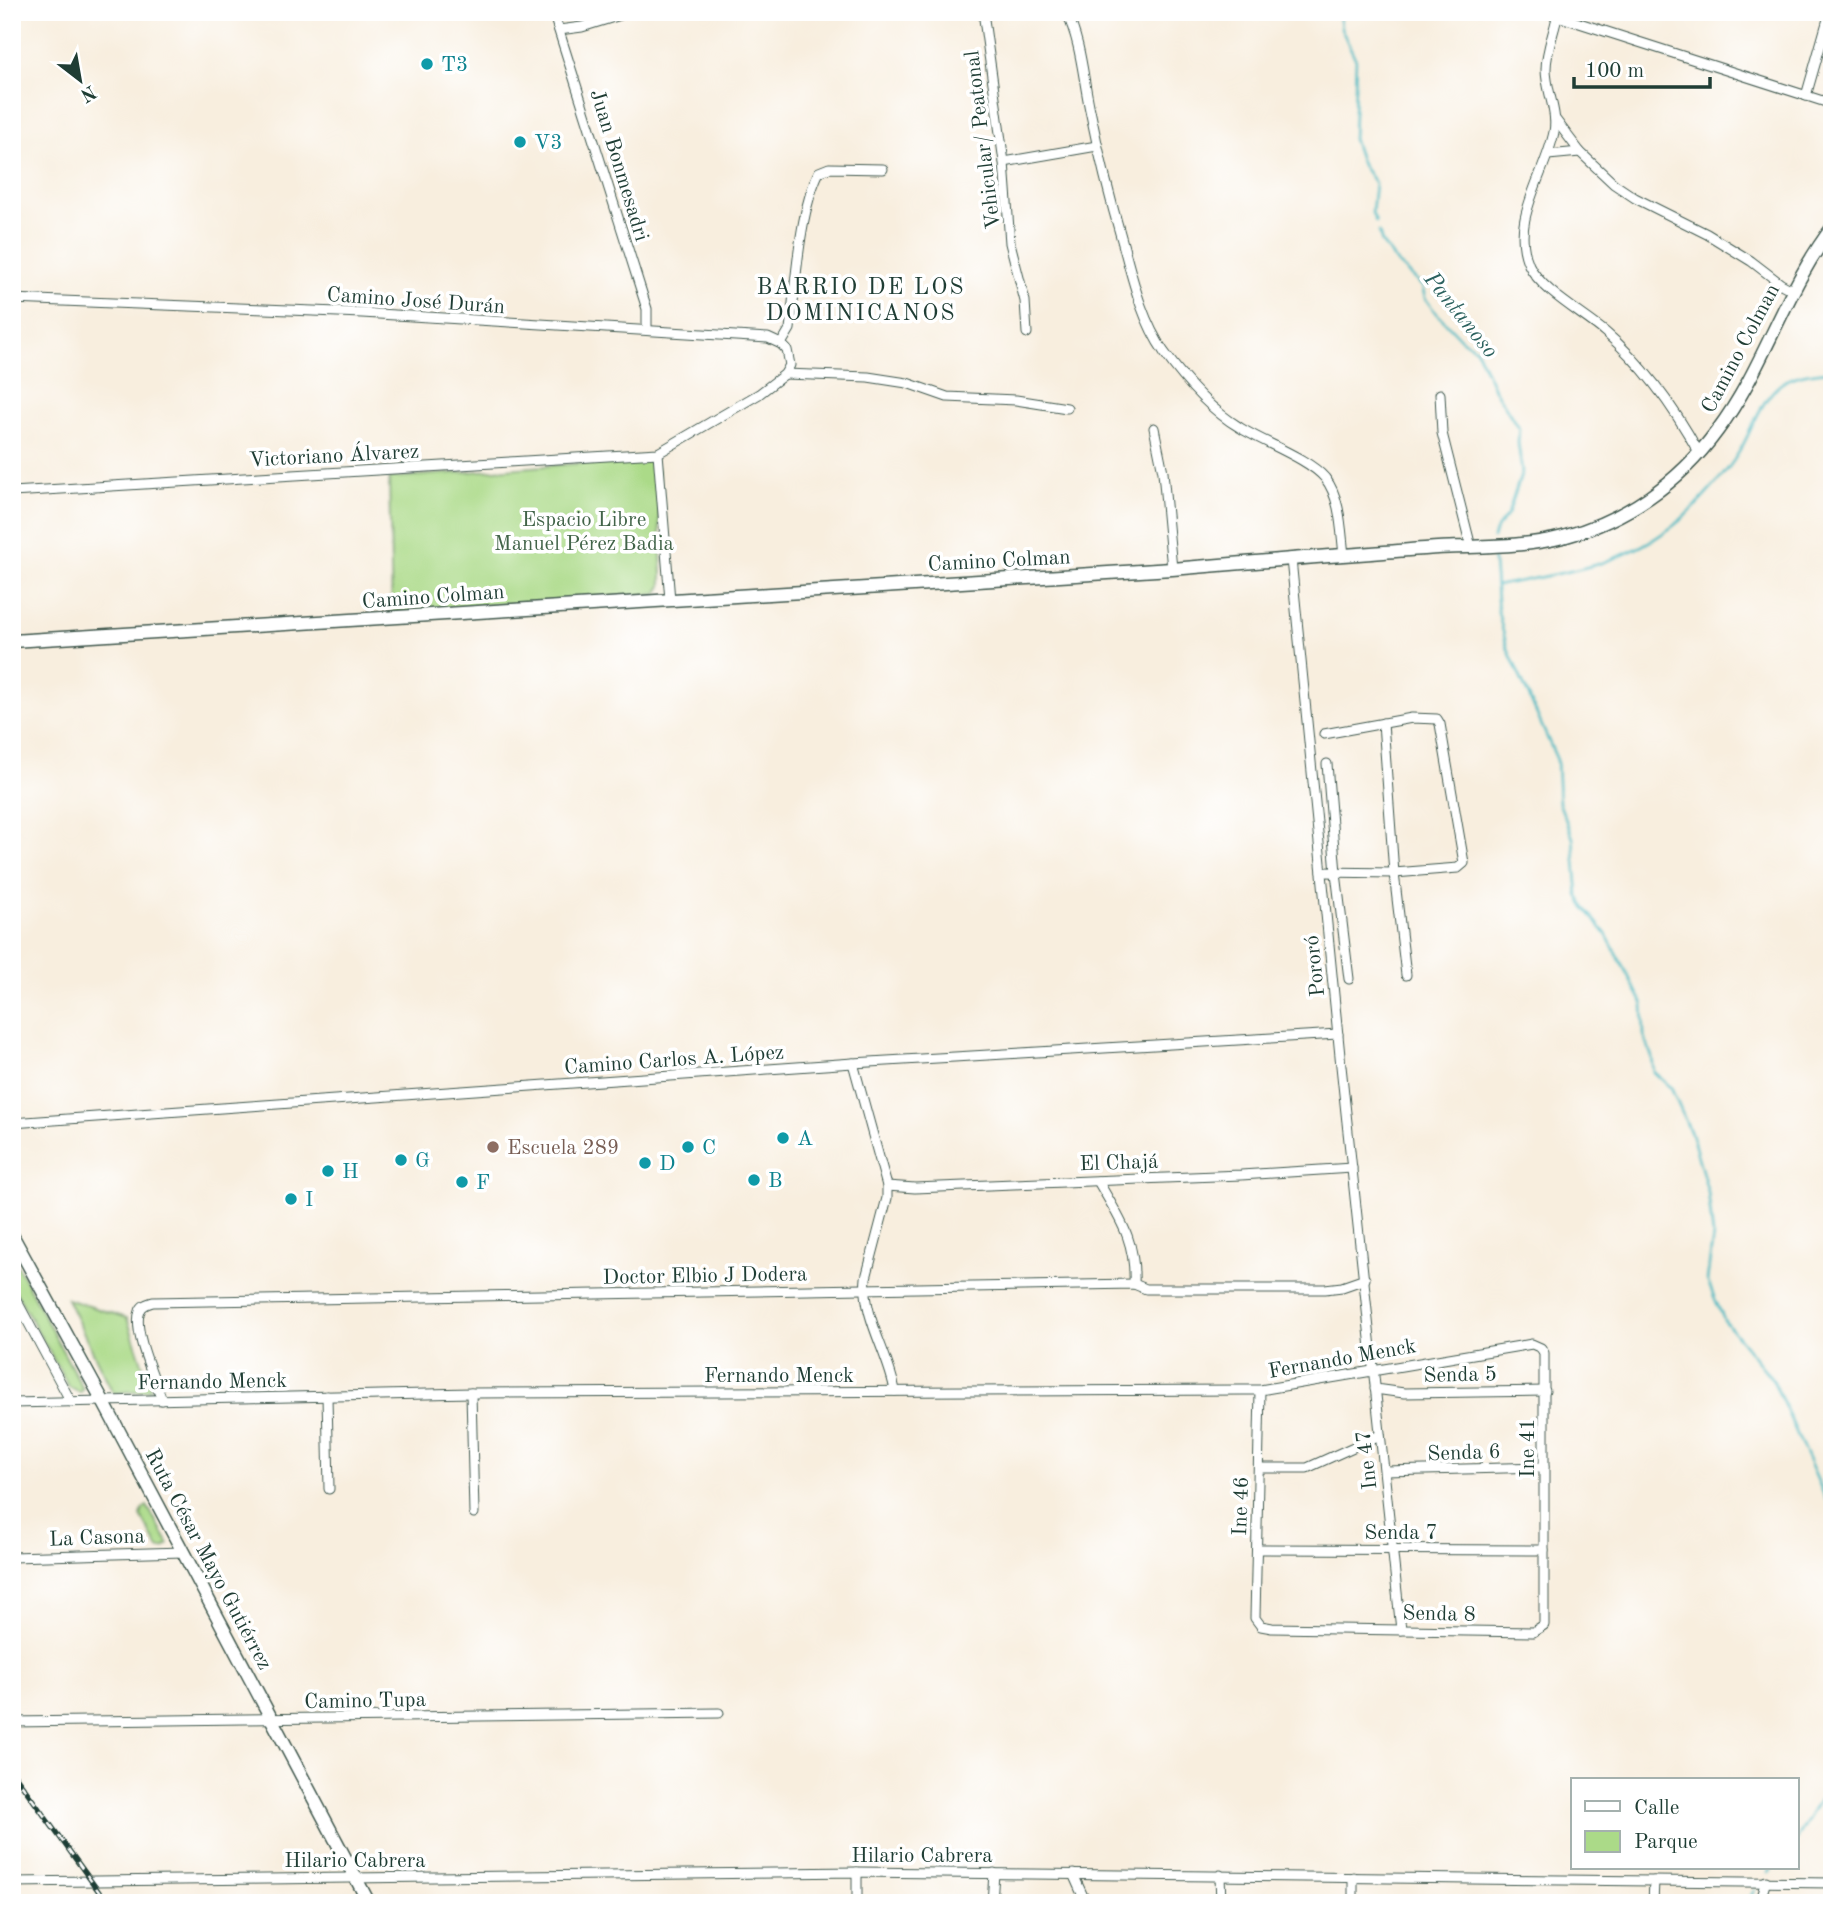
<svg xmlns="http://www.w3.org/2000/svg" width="1844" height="1915" font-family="'Old Standard TT',serif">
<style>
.green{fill:#abda88;stroke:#658c5e;stroke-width:2}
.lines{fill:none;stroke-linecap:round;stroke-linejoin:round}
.stream{stroke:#4bbac3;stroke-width:2.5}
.street-casing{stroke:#40584e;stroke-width:11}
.secondary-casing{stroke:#40584e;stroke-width:15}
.street{stroke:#fff;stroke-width:9}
.secondary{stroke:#fff;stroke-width:12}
.rail-casing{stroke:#1f3d34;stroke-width:5}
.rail{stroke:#fff;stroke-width:2.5;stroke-dasharray:8;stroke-linecap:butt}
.culture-dot{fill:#0f9aa8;stroke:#fff;stroke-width:2.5}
.education-dot{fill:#8d6e63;stroke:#fff;stroke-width:2.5}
.labels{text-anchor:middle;stroke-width:7;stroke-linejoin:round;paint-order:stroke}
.culture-label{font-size:21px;fill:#0d838f;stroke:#fff;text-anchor:start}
.street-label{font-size:21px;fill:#1f3d34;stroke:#fff}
.park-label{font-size:21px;fill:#426449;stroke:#fff}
.education-label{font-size:21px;fill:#785e54;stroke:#fff;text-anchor:start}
.neighbourhood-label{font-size:23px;letter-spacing:2px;fill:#1f3d34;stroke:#fff}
.water-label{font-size:23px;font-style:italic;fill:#2c625f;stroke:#fff}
</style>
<rect width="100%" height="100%" fill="#fff"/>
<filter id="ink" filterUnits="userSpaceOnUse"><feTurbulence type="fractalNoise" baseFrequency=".0143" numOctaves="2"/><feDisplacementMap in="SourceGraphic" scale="14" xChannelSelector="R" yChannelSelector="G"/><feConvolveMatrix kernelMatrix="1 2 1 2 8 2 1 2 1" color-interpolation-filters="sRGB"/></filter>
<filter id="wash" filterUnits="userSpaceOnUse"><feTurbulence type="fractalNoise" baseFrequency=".00686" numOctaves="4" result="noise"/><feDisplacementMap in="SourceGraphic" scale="28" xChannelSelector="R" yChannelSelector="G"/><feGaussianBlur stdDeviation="1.57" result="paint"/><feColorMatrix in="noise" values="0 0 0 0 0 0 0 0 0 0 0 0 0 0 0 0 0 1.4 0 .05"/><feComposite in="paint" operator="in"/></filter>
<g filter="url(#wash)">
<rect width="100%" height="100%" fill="#f8eede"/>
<g class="green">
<path d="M650,458L657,470L662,574V586L657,594L392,612L389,478Z"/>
<path d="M12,1256L83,1389L80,1393L69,1387L12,1285Z"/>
<path d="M67,1299L127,1318L151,1390L113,1393Z"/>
<path d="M147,1506L169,1544L165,1548L159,1549L141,1516L143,1509Z"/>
</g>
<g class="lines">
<g class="stream">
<path d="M1339,12L1341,28L1356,60L1353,139L1362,165L1375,183L1372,213L1376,222"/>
<path d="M1379,232L1382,243L1398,264L1422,286L1425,298L1433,309L1461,339L1476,349L1493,387L1519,429L1518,443L1522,472L1508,514L1495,531L1493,538"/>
<path d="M1493,551L1498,612L1507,647L1557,760L1559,803L1573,838L1578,895L1584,907L1606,934L1643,1004L1644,1035L1652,1057L1654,1072L1671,1088L1692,1136L1708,1192L1713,1236L1707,1280L1724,1320L1773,1380L1832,1513"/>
<path d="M1496,586C1562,572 1615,569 1672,527C1693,511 1726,475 1739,452C1753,429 1761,396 1785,381C1799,373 1816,373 1832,370"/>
<path d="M1797,1839L1832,1778"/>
<path d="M1768,1872L1772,1868"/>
<path d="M1747,1903L1755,1889"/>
</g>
</g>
</g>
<g filter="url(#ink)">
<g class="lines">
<g class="street-casing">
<g id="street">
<path d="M553,12L647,309V330"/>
<path d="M911,12H1057"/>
<path d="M983,12L1004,162L1010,243L1025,301L1027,333"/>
<path d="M1066,12C1081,41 1083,78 1090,110C1099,155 1110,199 1123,244C1133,281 1142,320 1164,352C1185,381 1209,409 1239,427C1262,442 1308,458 1325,478C1341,498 1341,531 1344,555"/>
<path d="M1545,12L1832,104"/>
<path d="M1558,12C1555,31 1546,50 1546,69C1546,91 1558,112 1554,132C1545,176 1509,221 1529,265C1541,291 1583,313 1605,332C1645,366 1674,407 1699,453"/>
<path d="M559,30L582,27L630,12"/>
<path d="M1806,96L1830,12"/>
<path d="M1555,119L1580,152L1614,184L1635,198L1707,234L1751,261L1781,284L1792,290"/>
<path d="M1548,155L1580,152"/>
<path d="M1004,162L1097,146"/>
<path d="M12,299L362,313L768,338L781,344L787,350L790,365L785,374L759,394L658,453L12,492"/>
<path d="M781,344L790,329C796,283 799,212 819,172L829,168L883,169"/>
<path d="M785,374L868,377L907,383L947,397L1016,400L1067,408"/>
<path d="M1440,394L1442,433L1471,547"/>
<path d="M1154,428L1163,472L1172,569"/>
<path d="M658,453L670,600"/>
<path d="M1291,559L1341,1066L1401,1630"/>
<path d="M1383,723L1394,873L1406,975"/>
<path d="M1327,764L1336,873L1349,979"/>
<path d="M1322,872L1394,873L1458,868L1464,863L1440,724L1437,719L1412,718L1324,734"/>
<path d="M853,1063L887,1186V1198L866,1278C862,1317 889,1354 895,1391"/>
<path d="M12,1123L853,1063L1338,1034"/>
<path d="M1098,1181C1119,1218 1136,1239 1134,1284"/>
<path d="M887,1186L915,1188L1241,1175L1352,1168"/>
<path d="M12,1292L71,1402"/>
<path d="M1375,1389L1404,1393L1545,1391"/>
<path d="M471,1393L474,1513"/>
<path d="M327,1396L329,1489"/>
<path d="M162,1400C155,1379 132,1331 140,1311C142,1305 147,1304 153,1302L1134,1284L1146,1289H1325L1342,1287L1365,1279"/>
<path d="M12,1403L471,1393L1243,1390H1260L1532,1344L1541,1348L1544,1353V1625L1533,1632L1272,1628L1261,1626L1255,1618L1260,1390"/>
<path d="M1259,1468H1307L1380,1435"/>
<path d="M1385,1471L1544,1467"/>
<path d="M1257,1549L1544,1550"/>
<path d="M12,1557L183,1552"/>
<path d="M12,1722L719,1713"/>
<path d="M1073,1874L1086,1903"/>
<path d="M1220,1875L1221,1903"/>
<path d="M12,1882L857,1872L1832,1883"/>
<path d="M857,1903V1872"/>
<path d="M992,1903L994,1873"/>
<path d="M1353,1903V1877"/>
<path d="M1653,1903L1654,1881"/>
<path d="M1759,1903L1766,1881"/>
</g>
</g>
<g class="secondary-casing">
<g id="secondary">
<path d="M12,641L1172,569C1242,563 1313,557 1384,552C1412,550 1440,547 1468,547C1499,546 1533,545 1563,537C1626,520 1679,483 1717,431C1764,369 1784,291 1832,228"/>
<path d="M12,1235L103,1401L369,1903"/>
</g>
</g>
<use href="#street" class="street"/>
<use href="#secondary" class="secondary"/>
<g class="rail-casing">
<path id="rail" d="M12,1771L107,1903"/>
</g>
<use href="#rail" class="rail"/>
</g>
</g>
<g class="culture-dot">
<circle cx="427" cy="64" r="7"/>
<circle cx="520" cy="142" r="7"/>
<circle cx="783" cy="1138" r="7"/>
<circle cx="688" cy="1147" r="7"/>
<circle cx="401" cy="1160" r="7"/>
<circle cx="645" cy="1163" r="7"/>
<circle cx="328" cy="1171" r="7"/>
<circle cx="754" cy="1180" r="7"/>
<circle cx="462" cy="1182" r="7"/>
<circle cx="291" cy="1199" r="7"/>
</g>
<circle class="education-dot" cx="493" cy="1147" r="7"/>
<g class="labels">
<g class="culture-label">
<text x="441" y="71">T3</text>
<text x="534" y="149">V3</text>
<text x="797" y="1145">A</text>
<text x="702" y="1154">C</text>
<text x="415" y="1167">G</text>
<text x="659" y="1170">D</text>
<text x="342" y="1178">H</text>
<text x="768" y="1187">B</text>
<text x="476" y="1189">F</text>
<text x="305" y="1206">I</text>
</g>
<g class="street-label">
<text transform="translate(982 140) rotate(-97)" y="7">Vehicular/ Peatonal</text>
<text transform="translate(620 165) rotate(73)" y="7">Juan Bonmesadri</text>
<text transform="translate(416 300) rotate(4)" y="7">Camino José Durán</text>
<text transform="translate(1740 348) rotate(-62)" y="7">Camino Colman</text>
<text transform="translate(334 455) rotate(-3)" y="7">Victoriano Álvarez</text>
<text transform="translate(999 560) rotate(-3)" y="7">Camino Colman</text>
<text transform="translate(433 596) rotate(-4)" y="7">Camino Colman</text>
<text transform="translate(1314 966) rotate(-96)" y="7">Pororó</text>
<text transform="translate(674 1059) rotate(-4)" y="7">Camino Carlos A. López</text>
<text transform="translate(1119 1162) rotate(-2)" y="7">El Chajá</text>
<text transform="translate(705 1275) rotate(-1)" y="7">Doctor Elbio J Dodera</text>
<text transform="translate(1342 1358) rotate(-10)" y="7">Fernando Menck</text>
<text transform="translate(1460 1374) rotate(-1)" y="7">Senda 5</text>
<text x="779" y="1382">Fernando Menck</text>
<text transform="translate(212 1381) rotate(-1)" y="7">Fernando Menck</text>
<text transform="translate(1527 1448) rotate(-90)" y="7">Ine 41</text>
<text transform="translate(1464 1452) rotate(-2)" y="7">Senda 6</text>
<text transform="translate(1366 1460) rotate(-97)" y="7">Ine 47</text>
<text transform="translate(1240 1506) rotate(-88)" y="7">Ine 46</text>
<text x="1401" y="1539">Senda 7</text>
<text transform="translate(97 1537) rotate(-2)" y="7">La Casona</text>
<text transform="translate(209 1559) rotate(62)" y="7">Ruta César Mayo Gutiérrez</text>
<text transform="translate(1439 1613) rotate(1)" y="7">Senda 8</text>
<text transform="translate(365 1700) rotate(-1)" y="7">Camino Tupa</text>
<text x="922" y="1862">Hilario Cabrera</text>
<text x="355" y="1867">Hilario Cabrera</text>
</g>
<g class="park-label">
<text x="584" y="526">Espacio Libre<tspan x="584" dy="24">Manuel Pérez Badia</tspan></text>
</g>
<g class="education-label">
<text x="507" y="1154">Escuela 289</text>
</g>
<g class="neighbourhood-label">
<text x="861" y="294">BARRIO DE LOS<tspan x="861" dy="26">DOMINICANOS</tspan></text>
</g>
<g class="water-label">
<text transform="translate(1462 314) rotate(51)" y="8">Pantanoso</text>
</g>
</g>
<rect width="1844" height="1915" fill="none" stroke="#fff" stroke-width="42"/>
<rect x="1571" y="1778" width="228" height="91" fill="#ffffff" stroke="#a5b1ae" stroke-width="2"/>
<rect x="1585" y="1801" width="35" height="10" fill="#ffffff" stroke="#a5b1ae" stroke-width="2"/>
<text x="1634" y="1814" font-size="21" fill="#1f3d34">Calle</text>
<rect x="1585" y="1831" width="35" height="21" fill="#abda88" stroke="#a5b1ae" stroke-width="2"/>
<text x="1634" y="1848" font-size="21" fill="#1f3d34">Parque</text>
<g transform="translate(80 80) rotate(149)" stroke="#ffffff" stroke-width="5" paint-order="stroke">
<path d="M0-5L12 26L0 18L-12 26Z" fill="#1f3d34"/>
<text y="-10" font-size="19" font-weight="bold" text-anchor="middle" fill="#1f3d34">N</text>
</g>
<path d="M1574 77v10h136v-10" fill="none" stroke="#1f3d34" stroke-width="3.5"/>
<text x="1585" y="77" font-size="21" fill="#1f3d34" stroke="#ffffff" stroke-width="5" paint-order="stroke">100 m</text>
</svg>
